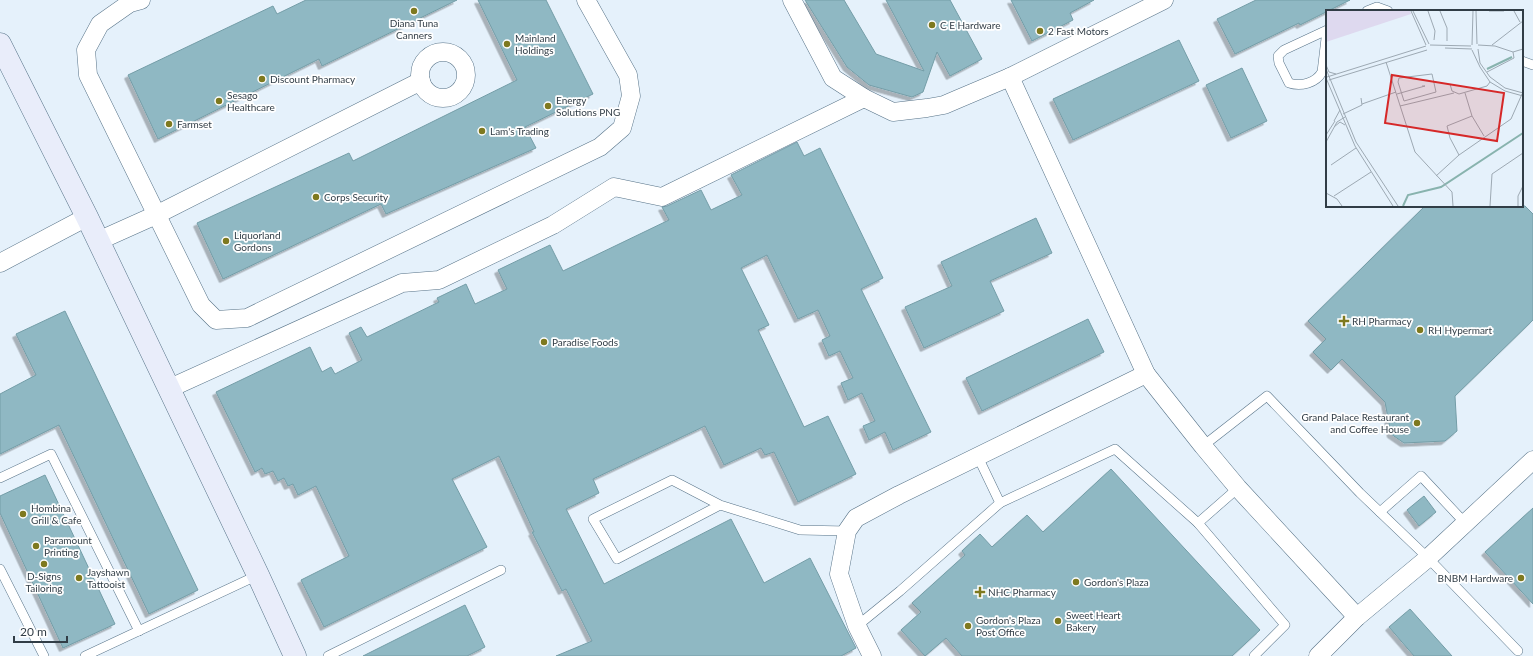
<svg xmlns="http://www.w3.org/2000/svg" width="1533" height="656" font-family="Lato,sans-serif">
<style>
.building{fill:#8fb8c3;stroke:#749da7;filter:url(#shadow)}
.lines{fill:none;stroke-linecap:round;stroke-linejoin:round}
.lane-casing{stroke:#577388;stroke-width:10}
.street-casing{stroke:#577388;stroke-width:19}
.secondary-casing{stroke:#577388;stroke-width:23}
.lane{stroke:#fff;stroke-width:9}
.street{stroke:#fff;stroke-width:18}
.secondary{stroke:#e9edfa;stroke-width:22}
.poi-dot{fill:#7e791f;stroke:#fff;stroke-width:1.5}
.labels{text-anchor:middle;stroke-width:3.5;stroke-linejoin:round;paint-order:stroke}
.poi-label{font-size:10px;fill:#313d46;stroke:#fff;text-anchor:start}
.inset-river{fill:none;stroke:#88b3ae;stroke-width:2}
.inset-road{fill:none;stroke:#9da9b3;stroke-width:1}
.view{fill:#d62828;fill-opacity:0.15;stroke:#d62828;stroke-width:2}
.inset-edge{fill:none;stroke:#313d46;stroke-width:2}
</style>
<defs>
<filter id="shadow"><feDropShadow dx="-3.5" dy="3.5" stdDeviation="0" flood-color="#0004"/></filter>
</defs>
<rect width="100%" height="100%" fill="#e5f1fb"/>
<g class="building">
<path d="M306,0H457L322,66L319,59L158,139L128,75L273,6L277,14Z"/>
<path d="M478,0H546L593,94L525,127L536,148L386,214L381,204L223,279L197,223L349,153L353,161L517,80Z"/>
<path d="M805,0H844L876,54L924,71L886,0H950L982,59L950,76L937,52L923,92L912,97L869,85L847,67Z"/>
<path d="M1011,0H1094L1070,13L1073,20L1032,41Z"/>
<path d="M1256,0H1350L1300,25L1299,23L1235,54L1217,19Z"/>
<path d="M1179,40L1199,81L1073,140L1053,99Z"/>
<path d="M1242,68L1267,121L1231,138L1206,85Z"/>
<path d="M797,142L804,156L820,148L883,278L861,289L931,432L893,450L885,432L869,440L863,426L875,421L862,393L848,400L841,383L853,378L840,351L829,356L822,340L830,336L818,310L798,319L767,255L741,268L769,325L758,330L804,427L828,416L856,474L798,502L774,452L765,455L761,448L724,465L705,426L593,479L599,493L566,509L604,584L731,519L764,583L810,558L856,648L841,656H556L592,641L566,589L562,591L532,532H534L499,456L452,479L487,547L324,627L301,580L349,556L316,486L298,495L293,484L288,486L284,478L278,481L273,471L265,474L262,468L255,472L216,392L310,347L322,372L331,367L335,374L362,360L349,333L361,327L367,337L439,302L437,298L466,284L475,304L507,289L498,270L550,245L563,271L669,220L662,207L667,206L701,190L711,210L742,195L731,175Z"/>
<path d="M1425,206H1525L1533,214V320L1455,396L1457,431L1445,441L1404,443L1391,434L1385,402L1342,359L1331,370L1313,352L1326,339L1308,321Z"/>
<path d="M1036,218L1052,253L990,281L1004,311L924,348L905,307L952,286L941,262Z"/>
<path d="M65,311L198,590L149,614L59,425L0,454V394L36,375L16,334Z"/>
<path d="M1088,319L1104,352L982,411L966,378Z"/>
<path d="M1111,469L1260,630L1232,656H962L946,638L925,656L901,630L921,612L912,603L965,555L962,551L980,534L992,547L1027,515L1043,532Z"/>
<path d="M45,475L115,624L63,648L0,513V496Z"/>
<path d="M1424,496L1436,512L1419,526L1407,510Z"/>
<path d="M1533,508V604L1485,552Z"/>
<path d="M465,605L485,647L467,656H363Z"/>
<path d="M1410,609L1452,656H1414L1389,627Z"/>
</g>
<g class="lines">
<g class="lane-casing">
<g id="lane">
<path d="M1367,11L1377,7L1388,11"/>
<path d="M1327,30L1322,72C1316,83 1301,87 1289,83L1279,63L1278,56L1284,50L1327,30"/>
<path d="M1522,61L1533,65"/>
<path d="M1203,446L1267,396L1360,493L1428,558L1518,651"/>
<path d="M0,478L51,454L139,631"/>
<path d="M1000,503L1115,449L1198,523L1238,488"/>
<path d="M720,505L672,480L593,519L617,559L720,505L800,530L847,531"/>
<path d="M1380,512L1421,476L1465,523"/>
<path d="M1198,523L1285,625L1254,656"/>
<path d="M0,569L44,656"/>
<path d="M857,626L900,591L1000,503L978,457"/>
<path d="M85,656L258,575"/>
<path d="M328,656L501,570"/>
</g>
</g>
<g class="street-casing">
<g id="street">
<path d="M141,0L130,3L100,24L86,50L88,75L201,305L216,320L247,318L600,147L622,128L631,96L628,75L586,0"/>
<path d="M792,0L833,78L864,98L893,112L927,108L944,105L958,99L1010,77L1164,0"/>
<circle cx="443" cy="75" r="23"/>
<path d="M1010,77L1146,374L1203,446L1238,488L1357,617"/>
<path d="M98,241L156,215L421,81"/>
<path d="M0,263L87,217"/>
<path d="M168,389L402,283L439,280L553,225L614,187L662,197L864,98"/>
<path d="M872,656L857,626L839,574L847,531L856,518L899,495L1146,374"/>
<path d="M1318,656L1357,617L1428,558L1533,460"/>
</g>
</g>
<g class="secondary-casing">
<path id="secondary" d="M0,44L87,217L258,575L295,656"/>
</g>
<use href="#lane" class="lane"/>
<use href="#street" class="street"/>
<use href="#secondary" class="secondary"/>
</g>
<g class="poi-dot">
<circle cx="414" cy="11" r="4"/>
<circle cx="932" cy="25" r="4"/>
<circle cx="1040" cy="31" r="4"/>
<circle cx="507" cy="44" r="4"/>
<circle cx="262" cy="79" r="4"/>
<circle cx="219" cy="101" r="4"/>
<circle cx="548" cy="106" r="4"/>
<circle cx="169" cy="124" r="4"/>
<circle cx="482" cy="131" r="4"/>
<circle cx="316" cy="197" r="4"/>
<circle cx="226" cy="241" r="4"/>
<path d="M1342 315h4v4h4v4h-4v4h-4v-4h-4v-4h4z"/>
<circle cx="1420" cy="330" r="4"/>
<circle cx="544" cy="342" r="4"/>
<circle cx="1417" cy="423" r="4"/>
<circle cx="23" cy="514" r="4"/>
<circle cx="36" cy="546" r="4"/>
<circle cx="44" cy="564" r="4"/>
<circle cx="79" cy="578" r="4"/>
<circle cx="1521" cy="578" r="4"/>
<circle cx="1076" cy="582" r="4"/>
<path d="M978 586h4v4h4v4h-4v4h-4v-4h-4v-4h4z"/>
<circle cx="1058" cy="621" r="4"/>
<circle cx="968" cy="626" r="4"/>
</g>
<g class="labels">
<g class="poi-label">
<text x="414" y="27" text-anchor="middle">Diana Tuna<tspan x="414" dy="12">Canners</tspan></text>
<text x="940" y="29">C E Hardware</text>
<text x="1048" y="35">2 Fast Motors</text>
<text x="515" y="42">Mainland<tspan x="515" dy="12">Holdings</tspan></text>
<text x="270" y="83">Discount Pharmacy</text>
<text x="227" y="99">Sesago<tspan x="227" dy="12">Healthcare</tspan></text>
<text x="556" y="104">Energy<tspan x="556" dy="12">Solutions PNG</tspan></text>
<text x="177" y="128">Farmset</text>
<text x="490" y="135">Lam's Trading</text>
<text x="324" y="201">Corps Security</text>
<text x="234" y="239">Liquorland<tspan x="234" dy="12">Gordons</tspan></text>
<text x="1352" y="325">RH Pharmacy</text>
<text x="1428" y="334">RH Hypermart</text>
<text x="552" y="346">Paradise Foods</text>
<text x="1409" y="421" text-anchor="end">Grand Palace Restaurant<tspan x="1409" dy="12">and Coffee House</tspan></text>
<text x="31" y="512">Hombina<tspan x="31" dy="12">Grill &amp; Cafe</tspan></text>
<text x="44" y="544">Paramount<tspan x="44" dy="12">Printing</tspan></text>
<text x="87" y="576">Jayshawn<tspan x="87" dy="12">Tattooist</tspan></text>
<text x="44" y="580" text-anchor="middle">D-Signs<tspan x="44" dy="12">Tailoring</tspan></text>
<text x="1513" y="582" text-anchor="end">BNBM Hardware</text>
<text x="1084" y="586">Gordon's Plaza</text>
<text x="988" y="596">NHC Pharmacy</text>
<text x="1066" y="619">Sweet Heart<tspan x="1066" dy="12">Bakery</tspan></text>
<text x="976" y="624">Gordon's Plaza<tspan x="976" dy="12">Post Office</tspan></text>
</g>
</g>
<g transform="translate(1326 10)">
<rect width="197" height="197" fill="#e5f1fb"/>
<path d="M0,1H84L85,4L0,32Z" fill="#ded9ef"/>
<path class="inset-river" d="M161,59L186,47M77,196L82,185L115,177L197,123"/>
<path class="inset-road" d="M85,1L100,35M87,1L103,34M102,1L109,21L108,30M114,1L121,18V31M150,1L151,34M163,1H178M188,1L194,12M104,35L145,36M146,35L147,1M152,35L169,36L187,42L197,39M166,35L197,11M119,38L146,39M152,39L154,53L164,67L179,78L197,83M146,40L154,57L164,72L179,81L197,86M60,52L89,142L126,182L127,196M0,55L3,62L10,64M0,59L30,132L72,196M161,62L188,48L187,42M106,64L110,82L78,91L72,72L73,68ZM1,67L100,36M0,68L29,136L67,196M3,70L101,40M124,74L126,81L133,84L161,76L164,72M139,83L146,106L158,126M71,84L99,76H96M36,94L70,82M74,96L128,83M17,104L36,95L35,88M8,111L14,100M8,117L14,112L19,115M0,125L9,111M0,132L11,112L19,107M133,145L124,128L121,116L146,106M5,155L30,138M110,166L133,145L185,109L196,84M0,183L11,189L16,196M8,186L45,162M164,196L166,164L197,143M192,196V186L197,176"/>
<path class="view" d="M66,65L178,83L171,131L59,113Z"/>
<rect width="197" height="197" class="inset-edge"/>
</g>
<path d="M14 636v6h53v-6" fill="none" stroke="#313d46" stroke-width="2"/>
<text x="20" y="636" font-size="12" fill="#313d46" stroke="#ffffff" stroke-width="3" paint-order="stroke">20 m</text>
</svg>
